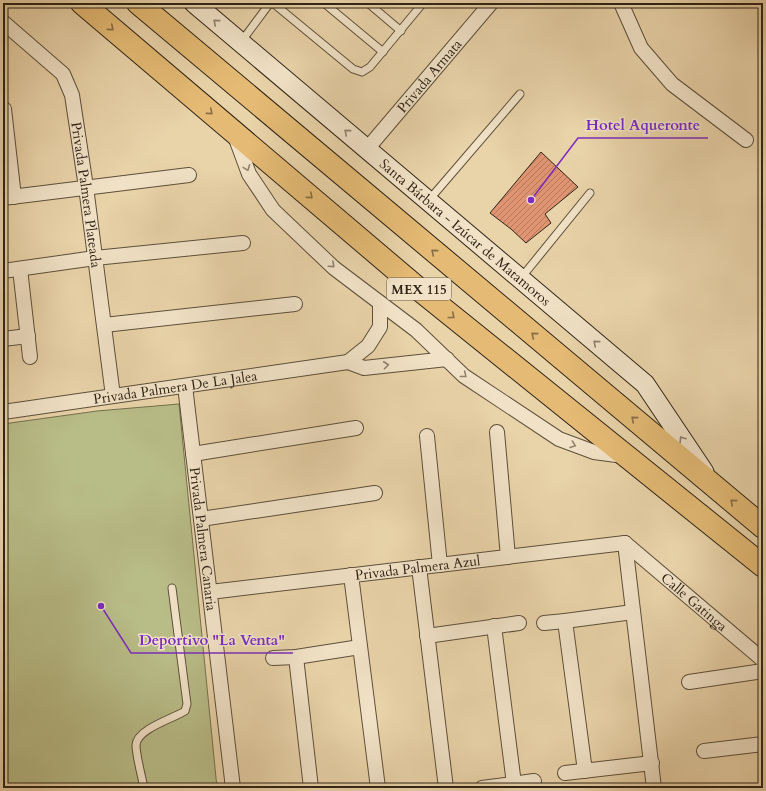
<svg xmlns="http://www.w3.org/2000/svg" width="766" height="791" font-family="Cardo,serif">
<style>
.pitch{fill:#b8bc87;stroke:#73704e}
.building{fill:url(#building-hatch);stroke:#2e2316}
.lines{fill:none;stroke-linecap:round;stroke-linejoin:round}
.lane-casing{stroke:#5d4f3b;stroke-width:9}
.street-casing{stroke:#5d4f3b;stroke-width:16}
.secondary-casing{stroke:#2e2316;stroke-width:21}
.primary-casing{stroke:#2e2316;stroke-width:24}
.lane{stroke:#f1e2c7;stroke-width:7}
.street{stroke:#f1e2c7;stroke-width:14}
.secondary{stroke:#f1e2c7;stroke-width:19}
.primary{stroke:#e4ba74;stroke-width:22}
.oneway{stroke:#90826e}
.oneway2{stroke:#896e45}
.labels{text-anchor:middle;stroke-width:3;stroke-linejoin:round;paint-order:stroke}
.shield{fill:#f1e2c7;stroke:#685c4b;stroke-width:1}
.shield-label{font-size:13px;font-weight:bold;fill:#2e2316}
.street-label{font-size:14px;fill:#2e2316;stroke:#f1e2c7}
.leader{fill:none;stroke:#7b2cbf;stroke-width:1.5}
.callout-dot{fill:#7b2cbf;stroke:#f1e2c7;stroke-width:1.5}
.callout-label{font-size:15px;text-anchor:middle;font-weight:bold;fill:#7b2cbf;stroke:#f1e2c7;stroke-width:3;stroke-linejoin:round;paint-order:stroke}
</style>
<defs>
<pattern id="building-hatch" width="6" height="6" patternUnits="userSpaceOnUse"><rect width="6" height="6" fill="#e09472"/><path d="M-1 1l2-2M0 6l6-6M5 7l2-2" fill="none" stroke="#b6785d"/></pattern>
</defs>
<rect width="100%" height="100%" fill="#e9d3a9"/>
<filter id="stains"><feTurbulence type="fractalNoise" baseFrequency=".005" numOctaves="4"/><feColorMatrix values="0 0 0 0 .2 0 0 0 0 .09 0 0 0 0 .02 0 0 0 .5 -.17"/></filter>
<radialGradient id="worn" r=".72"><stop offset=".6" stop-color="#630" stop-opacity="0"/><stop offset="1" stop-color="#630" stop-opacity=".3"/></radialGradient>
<path class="pitch" d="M179,404L217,788H3V424L97,411Z"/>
<path class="building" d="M541,152L578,187L545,214L551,223L526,243L511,229L490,213Z"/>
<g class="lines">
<g class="lane-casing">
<g id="lane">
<path d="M273,3L353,69L362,72L370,67L423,3"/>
<path d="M324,3L383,52"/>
<path d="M368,3L401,31"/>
<path d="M241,42L270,3"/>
<path d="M429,200L520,94"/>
<path d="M521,278L590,193"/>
<path d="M144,788C142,777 136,756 136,745C137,729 172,719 185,711L187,704L172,588"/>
</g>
</g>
<g class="street-casing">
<g id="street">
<path d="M621,3L641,48L672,84L746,140"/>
<path id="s1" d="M3,22L63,74L72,95L86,187L113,396"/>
<path d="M4,109L14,197"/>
<path d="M235,136L249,174L273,210L334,268L416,330L464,376L559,439L594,452L624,456"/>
<path id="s2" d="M367,149L491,3"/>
<path d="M3,198L189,175"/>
<path d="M20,269L30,357"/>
<path d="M3,271L95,258L243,243"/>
<path d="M104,325L295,304"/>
<path d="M3,339L28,336"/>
<path d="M348,362L368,346L380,327V303"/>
<path id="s3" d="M185,386L233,788"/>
<path id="s4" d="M3,412L348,362L364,368L447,359"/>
<path d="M497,432L508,557"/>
<path d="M427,436L440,565"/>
<path d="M193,454L356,428"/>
<path d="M201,519L375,493"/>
<path d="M625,543L654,788"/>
<path id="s5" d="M625,543L763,660"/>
<path d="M419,567L446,788"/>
<path d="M351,575L378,788"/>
<path id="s6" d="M210,592L625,543"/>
<path d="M565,621L585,771"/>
<path d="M544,623L565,621L633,612"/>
<path d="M494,626L514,784"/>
<path d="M427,636L519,623"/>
<path d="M296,657L311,788"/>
<path d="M273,658L296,657L360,647"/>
<path d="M689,682L763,671"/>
<path d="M704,751L763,744"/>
<path d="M565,773L652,763"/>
<path d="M482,788L534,781"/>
</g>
</g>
<g class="secondary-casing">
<g id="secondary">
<path id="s7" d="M194,3L645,384L704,472"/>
</g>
</g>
<g class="primary-casing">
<g id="primary">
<path d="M82,3L421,291L763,566"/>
<path d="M138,3L763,527"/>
</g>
</g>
<use href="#lane" class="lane"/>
<use href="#street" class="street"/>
<use href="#secondary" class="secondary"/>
<use href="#primary" class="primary"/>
</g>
<defs><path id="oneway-chevron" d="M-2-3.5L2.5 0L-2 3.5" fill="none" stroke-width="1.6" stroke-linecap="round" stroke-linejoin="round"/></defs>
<g class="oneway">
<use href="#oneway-chevron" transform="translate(216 22) rotate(-140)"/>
<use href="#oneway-chevron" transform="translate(347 132) rotate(-140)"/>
<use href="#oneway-chevron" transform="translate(247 168) rotate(69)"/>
<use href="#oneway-chevron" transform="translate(332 265) rotate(42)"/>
<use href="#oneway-chevron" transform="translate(596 343) rotate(-140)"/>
<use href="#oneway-chevron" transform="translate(386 365) rotate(-7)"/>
<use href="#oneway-chevron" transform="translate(464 375) rotate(39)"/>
<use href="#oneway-chevron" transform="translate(682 439) rotate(-123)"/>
<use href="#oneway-chevron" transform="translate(573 445) rotate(20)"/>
</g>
<g class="oneway2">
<use href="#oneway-chevron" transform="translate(111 28) rotate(40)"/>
<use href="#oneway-chevron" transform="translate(210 112) rotate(40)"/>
<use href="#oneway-chevron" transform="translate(310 196) rotate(40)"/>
<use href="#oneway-chevron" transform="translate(434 252) rotate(-140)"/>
<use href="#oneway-chevron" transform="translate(452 316) rotate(39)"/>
<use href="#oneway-chevron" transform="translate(534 335) rotate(-140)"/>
<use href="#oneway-chevron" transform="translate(634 419) rotate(-140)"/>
<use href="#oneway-chevron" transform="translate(733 502) rotate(-140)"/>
</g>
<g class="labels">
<rect class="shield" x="387" y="278" width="64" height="22" rx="3"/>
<g class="shield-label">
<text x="419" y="294">MEX 115</text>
</g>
<g class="street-label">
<text dy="5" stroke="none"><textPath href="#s2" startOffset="96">Privada Armata</textPath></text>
<text dy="5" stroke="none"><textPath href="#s1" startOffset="203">Privada Palmera Plateada</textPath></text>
<text dy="5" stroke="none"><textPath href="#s7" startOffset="355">Santa Bárbara - Izúcar de Matamoros</textPath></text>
<text dy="5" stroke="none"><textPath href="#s4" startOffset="174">Privada Palmera De La Jalea</textPath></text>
<text dy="5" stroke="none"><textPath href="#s3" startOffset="154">Privada Palmera Canaria</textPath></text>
<text dy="5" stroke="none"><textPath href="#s6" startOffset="209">Privada Palmera Azul</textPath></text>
<text dy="5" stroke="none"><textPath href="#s5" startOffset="91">Calle Gatinga</textPath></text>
</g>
</g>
<path class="leader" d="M531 200L578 138H708M101 606L131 653H293"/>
<g class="callout-dot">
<circle cx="531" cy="200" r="4"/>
<circle cx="101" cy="606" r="4"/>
</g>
<g class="callout-label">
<text x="643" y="130">Hotel Aqueronte</text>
<text x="212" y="645">Deportivo "La Venta"</text>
</g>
<rect width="766" height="791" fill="none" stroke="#e9d3a9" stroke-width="16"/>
<rect x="4" y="4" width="758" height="783" fill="none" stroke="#2e2316" stroke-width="2"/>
<rect x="8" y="8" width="750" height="775" fill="none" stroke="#2e2316"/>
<rect width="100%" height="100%" filter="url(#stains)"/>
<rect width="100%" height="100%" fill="url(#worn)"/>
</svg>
